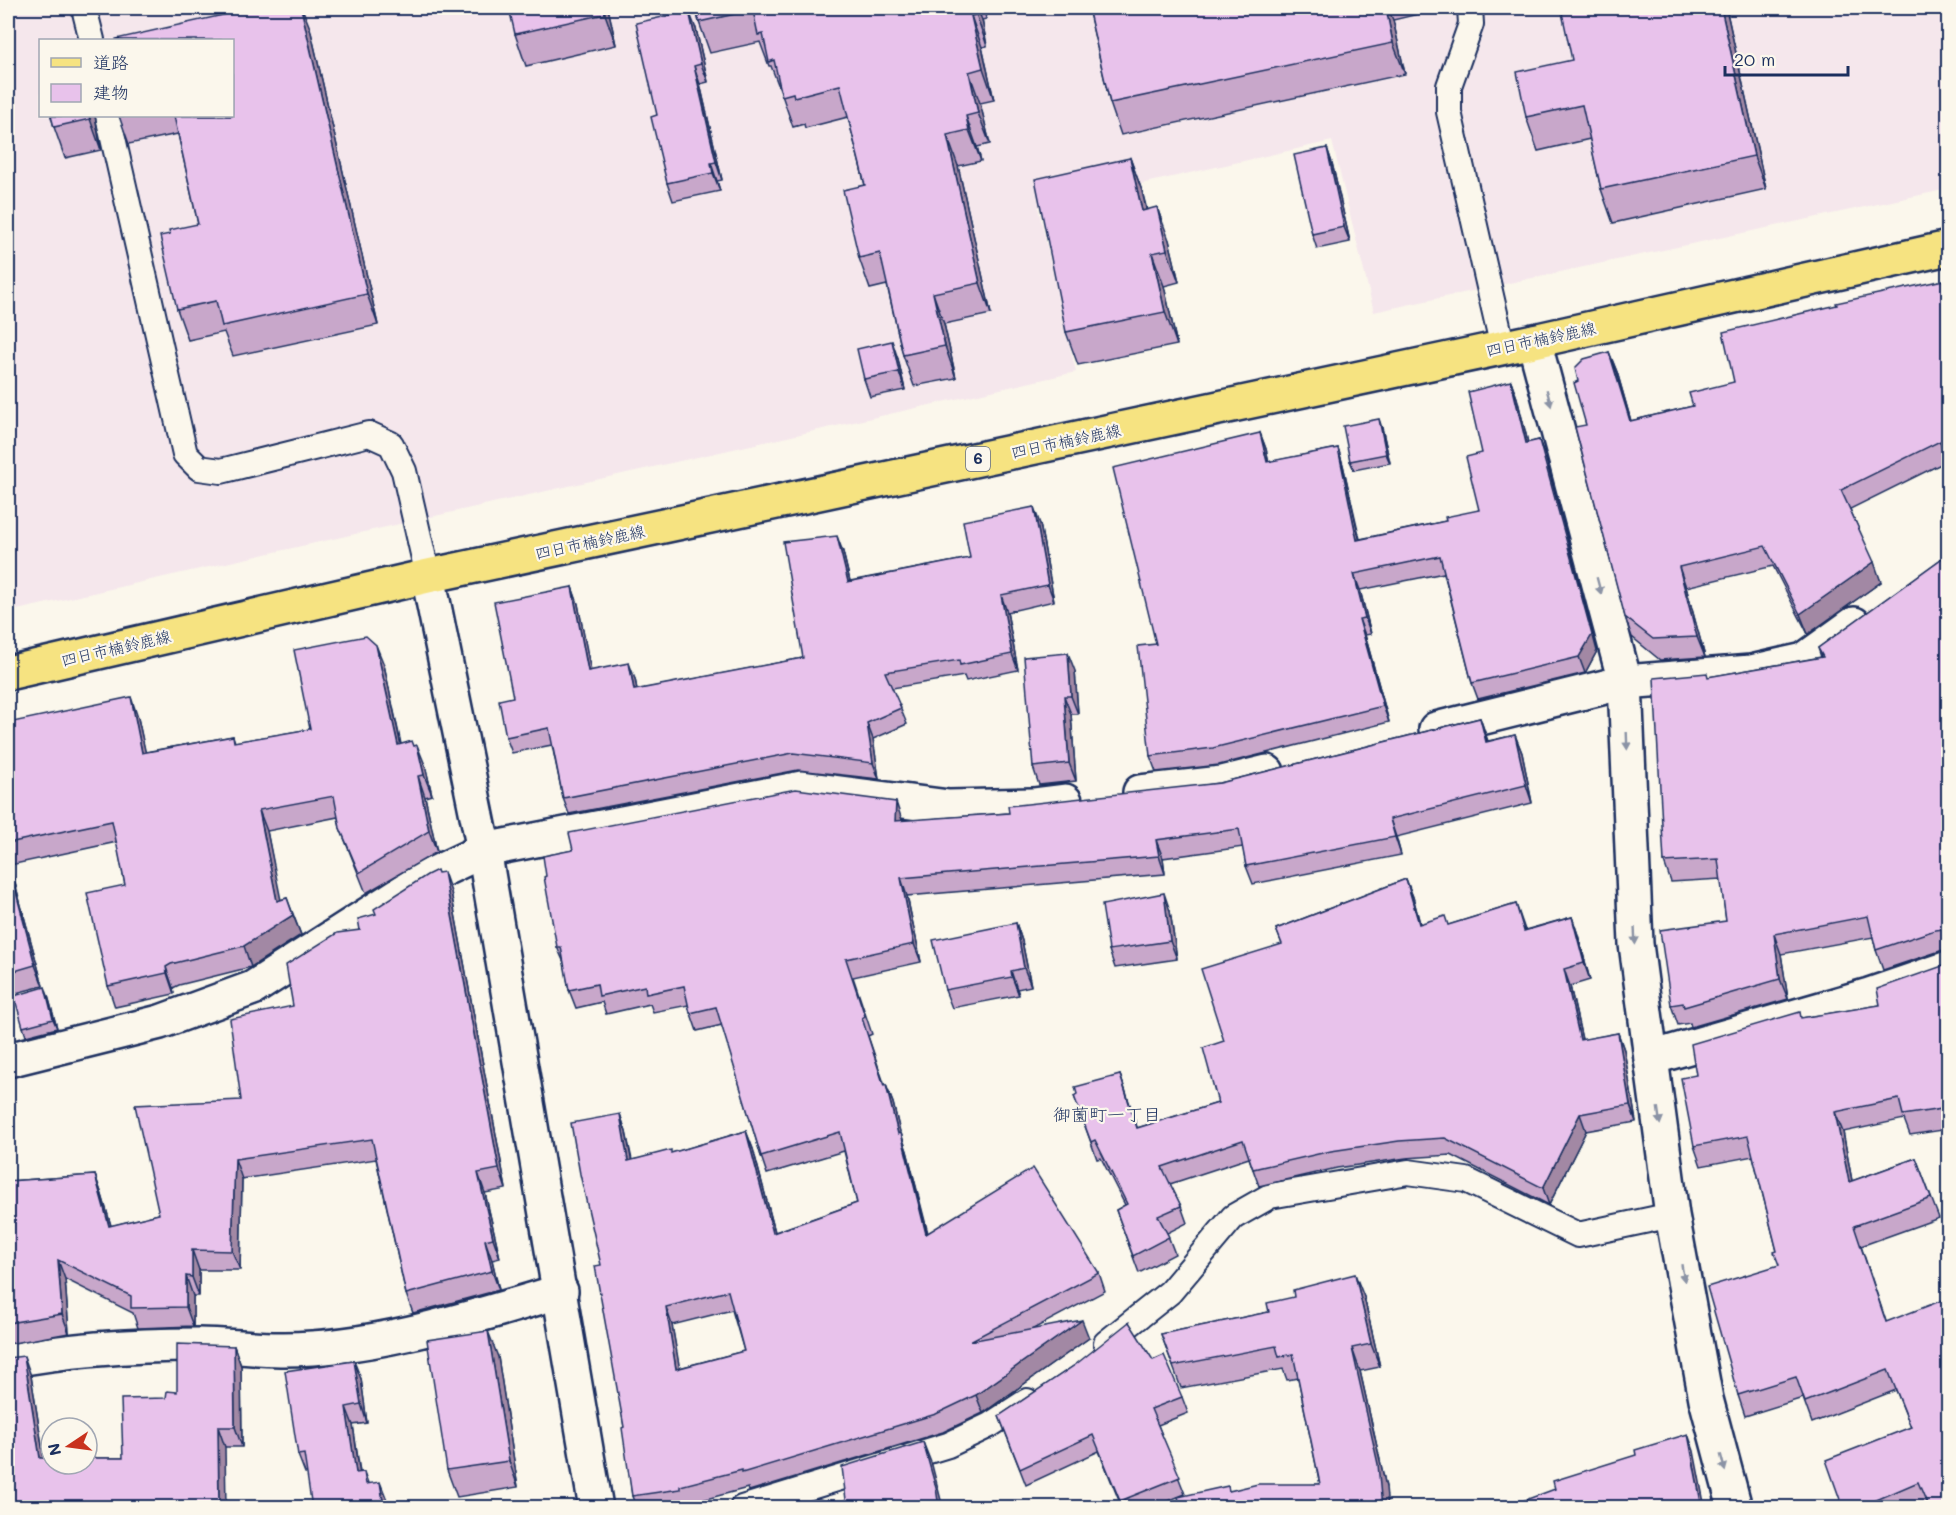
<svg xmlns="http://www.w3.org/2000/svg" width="1956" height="1515" font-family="Mali,'Klee One',sans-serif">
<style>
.built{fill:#f5e7ec;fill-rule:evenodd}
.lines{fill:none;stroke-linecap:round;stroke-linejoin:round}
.service-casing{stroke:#1b2f5e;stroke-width:28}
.minor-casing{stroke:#1b2f5e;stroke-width:38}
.tertiary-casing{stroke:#1b2f5e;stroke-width:38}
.primary-casing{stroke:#1b2f5e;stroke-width:38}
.service{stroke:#fbf7ec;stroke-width:24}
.minor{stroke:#fbf7ec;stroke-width:33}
.tertiary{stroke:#fbf7ec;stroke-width:33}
.primary{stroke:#f6e381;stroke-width:33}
.wall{fill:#c8a7ca;stroke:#1b2f5e;stroke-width:1.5;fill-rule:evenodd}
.shaded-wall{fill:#a288a4;stroke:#1b2f5e;stroke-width:1.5}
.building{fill:#e8c2eb;stroke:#1b2f5e;stroke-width:1.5;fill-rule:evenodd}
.oneway{fill:#8b93a5}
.labels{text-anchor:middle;stroke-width:4.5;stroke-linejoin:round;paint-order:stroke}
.shield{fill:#fbf7ec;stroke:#5e6b89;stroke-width:1.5}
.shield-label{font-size:15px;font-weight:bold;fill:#1b2f5e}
.street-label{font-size:16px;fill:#1b2f5e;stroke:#fbf7ec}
.neighbourhood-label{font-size:18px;fill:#1b2f5e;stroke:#fbf7ec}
</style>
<rect width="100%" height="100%" fill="#fbf7ec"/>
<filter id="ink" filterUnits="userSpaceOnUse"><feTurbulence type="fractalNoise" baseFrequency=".0167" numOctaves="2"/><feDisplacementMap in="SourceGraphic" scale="12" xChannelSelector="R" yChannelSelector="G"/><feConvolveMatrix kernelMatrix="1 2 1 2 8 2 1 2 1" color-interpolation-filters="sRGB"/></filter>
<g filter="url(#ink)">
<path class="built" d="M8,8H1948V189L1374,312L1332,141L1038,207L1076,372L8,612ZM40,40H232V116H40Z"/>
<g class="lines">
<g class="service-casing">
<g id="service">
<path d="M84,8L92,40"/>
<path d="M1470,8L1471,24L1449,86V112L1503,348"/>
<path d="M108,116L185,454L199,468L221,471L369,434L391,444L404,471L428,576"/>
<path d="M1106,1343L1170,1292L1233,1217L1270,1196L1408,1172L1466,1180L1578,1235L1672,1215"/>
<path d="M742,1508L948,1445L990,1425L1027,1401"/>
</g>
</g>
<g class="minor-casing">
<g id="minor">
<path d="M1534,341L1625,682L1636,944L1651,1058L1672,1215L1706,1399L1735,1508"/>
<path d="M1436,729L1625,682L1751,672L1804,660L1854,624"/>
<path d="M1140,792L1222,783L1267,772"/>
<path d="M1651,1058L1869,995L1948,968"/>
<path d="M8,1060L160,1022L253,988L425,878L484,850L802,788L949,807L1033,805L1065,801"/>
<path d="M8,1361C70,1349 135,1345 198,1345C226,1345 253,1349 280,1349C373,1350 473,1317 561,1291"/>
</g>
</g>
<g class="tertiary-casing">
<path id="tertiary" d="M428,576L484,850L596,1508"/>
</g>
<g class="primary-casing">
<path id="primary" d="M8,673L428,576L1534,341L1948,248"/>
</g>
<use href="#service" class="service"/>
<use href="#minor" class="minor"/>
<use href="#tertiary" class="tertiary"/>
<use href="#primary" class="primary"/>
</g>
<g class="wall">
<path d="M608,8L616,45L526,66L515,34Z"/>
<path d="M696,8H984L986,19L982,20L987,46L982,47L994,100L980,103L990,144L977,147L981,161L958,166L991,314L944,324L956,378L914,386L903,355L887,285L870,289L859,258L865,185L848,117L805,128L804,124L793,127L781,92L771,66H769L760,42L710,53L699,22Z"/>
<path d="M1088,8H1431V11L1393,20L1405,74L1121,135L1110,103Z"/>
<path d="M1726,8L1766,189L1613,223L1601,189L1590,139L1538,151L1526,117L1572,60Z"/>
<path d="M310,28L378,325L233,356L224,332L188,340L177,309L170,234L198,224L178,134L129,144L119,116H232Z"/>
<path d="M696,29L708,82L700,84L722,180L717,181L720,191L673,201L667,183L657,115Z"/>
<path d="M51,116H95L101,150L65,158L54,127Z"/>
<path d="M1327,148L1332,163L1350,242L1317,249L1312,234Z"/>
<path d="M1130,158L1142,191L1147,210L1169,240L1179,282L1164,286L1177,345L1078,365L1066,332Z"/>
<path d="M1948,279L1945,462L1850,509L1881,582L1808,634L1773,566L1686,587L1705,657L1660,660L1632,637L1625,617L1586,425L1578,381L1609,352L1617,372L1631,421L1693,406L1734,382Z"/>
<path d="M898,359L905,390L870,397L864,379Z"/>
<path d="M1511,381L1517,398L1528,443L1539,440L1545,456L1597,651L1585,673L1478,699L1472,683L1444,573L1360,590L1371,634L1365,635L1389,722L1219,765L1156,772L1150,756L1156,644L1260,433L1266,449L1269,462L1338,448L1343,465L1360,539L1446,521L1479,510L1482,453Z"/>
<path d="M1382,428L1390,463L1354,470L1350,461Z"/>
<path d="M1040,524L1054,601L1007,612L1018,670L966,681L964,676L892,688L907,724L873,739L879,779L798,770L569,814L563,798L552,745L512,753L506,737L513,697L572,587L578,604L590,671L635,679L637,690L803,658L843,552L850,581L970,558Z"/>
<path d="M1948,554V950H1943L1883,970L1876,950L1873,937L1781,954L1788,999L1691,1027L1690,1023L1678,1025L1671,1005L1726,921L1721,879L1671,882L1664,862L1709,677L1821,657L1818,648Z"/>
<path d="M384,665L401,744L414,746L425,765L432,795L425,797L437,852L366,893L340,828L338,817L267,831L280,900L287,898L301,935L251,967L179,985L173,988L174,994L115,1007L108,986L125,885L117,842L10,865L43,986L8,995V723L138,718L145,752L233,736L235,742L310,729Z"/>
<path d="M1075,671L1078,714H1071L1076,781L1039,785L1033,767Z"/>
<path d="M1480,718L1488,741L1515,735L1522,753L1532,803L1396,837L1401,855L1253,884L1246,866L1243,847L1163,858L1165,874L907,896L921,962L853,977L872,1034L868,1036L885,1086L886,1085L893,1103L900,1133L907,1151L928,1233L1099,1273L1105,1291L1031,1330L1089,1338L983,1413L943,1432L749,1491L748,1488L687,1504V1507L636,1508L632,1496L624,1427L601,1265L620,1114L626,1132L632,1160L672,1153L746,1131L753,1149L775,1232L857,1203L844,1151L767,1174L761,1156L722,1025L697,1031L688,1005L653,1012L650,1004L606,1014L602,1002L576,1008L569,990L565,965L557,947L902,821L1009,813L1220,783ZM732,1310L744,1351L679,1368L672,1325Z"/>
<path d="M438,873L451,892L506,1189L485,1193L500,1258L492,1260L499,1290L413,1313L406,1294L376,1159L242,1179L240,1270H199V1296H193V1326L138,1328L133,1313L65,1279L69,1333L8,1344V1181L95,1175L102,1195L111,1226L159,1214L241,1100L293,1006L375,914Z"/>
<path d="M1406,879L1413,897L1420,924L1449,925L1516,904L1525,930L1572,917L1578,935L1590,980L1570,986L1582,1040L1618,1033L1624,1050L1636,1122L1586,1131L1549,1205L1451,1155L1406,1158L1337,1168L1259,1186L1249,1158L1170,1184L1181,1206L1187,1223L1167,1233L1175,1254L1139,1273L1116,1210L1125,1205L1101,1158L1097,1159L1074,1096L1120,1075L1137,1128L1218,1103L1224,1041L1282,944L1276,929Z"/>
<path d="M1170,911L1177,959L1115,968L1109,950Z"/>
<path d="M1016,923L1022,941L1031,986L1017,989L1019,995L952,1008L945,990Z"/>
<path d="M1948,964V1129L1910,1135L1904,1119L1843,1132L1852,1181L1916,1158L1939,1218L1861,1246L1948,1508H1928L1926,1502L1913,1508H1843L1911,1428L1896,1390L1812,1423L1803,1398L1745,1416L1738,1395L1779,1265L1777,1251L1753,1156L1701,1166L1694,1146L1696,1075L1802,1018L1880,1005Z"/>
<path d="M48,996L57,1028L26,1036L23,1027Z"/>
<path d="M1364,1297L1380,1367L1360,1371L1386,1487L1229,1491L1320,1484L1298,1378L1287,1380L1283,1369L1181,1388L1161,1334L1269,1312Z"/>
<path d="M234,1346L241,1366L242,1447H225L8,1508L31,1376L44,1458H123L166,1398L177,1392Z"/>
<path d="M498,1357L518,1487L457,1497L447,1470Z"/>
<path d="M1153,1360L1182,1397L1188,1413L1158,1425L1185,1494L1150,1508H1122L1099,1451L1026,1485L999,1416L1075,1365Z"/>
<path d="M361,1379L367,1423L353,1425L360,1472H364L368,1483L387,1500L306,1473H305L298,1455Z"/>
</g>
<g class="shaded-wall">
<path d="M301,8H302L310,28L378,325L367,294Z"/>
<path d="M604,8H608L616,45L605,14Z"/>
<path d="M974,8H977L982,20L987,46Z"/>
<path d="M1386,8H1388L1393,20L1405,74L1393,43Z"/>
<path d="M1721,8H1726L1766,189L1754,156Z"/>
<path d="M689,11L696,29L708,82L701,64Z"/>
<path d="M971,16L982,47L994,100L983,68Z"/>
<path d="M694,66L700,84L722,180L716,162Z"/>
<path d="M969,72L980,103L990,144L978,113Z"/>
<path d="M89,116H95L101,150L90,119Z"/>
<path d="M966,116L977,147L981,161L969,130Z"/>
<path d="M947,135L958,166L991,314L980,283Z"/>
<path d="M1327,148L1332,163L1350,242L1344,227Z"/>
<path d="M1130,158L1142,191L1154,244L1142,211Z"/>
<path d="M711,163L717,181L720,191L713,173Z"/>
<path d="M1157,207L1169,240L1179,282L1167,250Z"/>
<path d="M1152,253L1164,286L1177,345L1165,312Z"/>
<path d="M933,293L944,324L956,378L945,346Z"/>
<path d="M892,341L898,359L905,390L899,372Z"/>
<path d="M1609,352L1617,372L1637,442L1630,421Z"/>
<path d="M1511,381L1517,398L1532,459L1526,443Z"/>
<path d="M1379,419L1382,428L1390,463L1386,454Z"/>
<path d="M1260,433L1266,449L1272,478L1267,462Z"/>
<path d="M1539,440L1545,456L1597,651L1585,673L1579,657Z"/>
<path d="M1338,448L1343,465L1363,556L1357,540Z"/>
<path d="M1034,507L1040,524L1054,601L1048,585Z"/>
<path d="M837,536L843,552L854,598L848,582Z"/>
<path d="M1874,562L1881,582L1808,634L1800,614Z"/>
<path d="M1679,567L1686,587L1705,657L1697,637Z"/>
<path d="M1354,574L1360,590L1371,634L1365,618Z"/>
<path d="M572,587L578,604L594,687L588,671Z"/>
<path d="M1001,595L1007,612L1018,670L1012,654Z"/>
<path d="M1359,619L1365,635L1389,722L1383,706Z"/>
<path d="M376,645L384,665L405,765L398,745Z"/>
<path d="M1068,653L1075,671L1078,714L1071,696Z"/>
<path d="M629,663L635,679L640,706L634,690Z"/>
<path d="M1064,696L1071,714L1076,781L1069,763Z"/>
<path d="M131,697L138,718L150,773L142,753Z"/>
<path d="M1480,718L1486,736L1492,759L1486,742Z"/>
<path d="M867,723L873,739L879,779L873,763Z"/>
<path d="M1515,735L1522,753L1532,803L1526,785Z"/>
<path d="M417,745L425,765L432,795L424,775Z"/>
<path d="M418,776L425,797L437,852L429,831Z"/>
<path d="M896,802L902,820V839L895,821Z"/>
<path d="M259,810L267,831L285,920L293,915L301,935L251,967L244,946L277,901Z"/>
<path d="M1390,819L1396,837L1401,855L1395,837Z"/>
<path d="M1156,840L1163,858L1165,874L1159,856Z"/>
<path d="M8,857L10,865L43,986L35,965L8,862Z"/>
<path d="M444,872L451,892L506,1189L499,1169Z"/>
<path d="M901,878L907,896L921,962L914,944Z"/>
<path d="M1406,879L1413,897L1425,942L1419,924Z"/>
<path d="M1164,893L1170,911L1177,959L1170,941Z"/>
<path d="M1572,917L1578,935L1590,980L1584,963Z"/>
<path d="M1016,923L1022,941L1031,986L1024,968Z"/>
<path d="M1774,934L1781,954L1788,999L1780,979Z"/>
<path d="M166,967L173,988L174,994L167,973Z"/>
<path d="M1564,969L1570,986L1586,1057L1580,1040Z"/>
<path d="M1011,971L1019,995L1012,977Z"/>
<path d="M45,987L48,996L57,1028L53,1019Z"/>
<path d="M1618,1033L1624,1050L1636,1122L1630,1105Z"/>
<path d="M1120,1075L1126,1092L1143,1146L1137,1128Z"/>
<path d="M886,1085L893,1103L905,1152L898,1134Z"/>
<path d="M1835,1112L1843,1132L1856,1203L1849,1182Z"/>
<path d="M620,1114L626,1132L635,1179L628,1161Z"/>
<path d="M1580,1114L1586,1131L1549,1205L1543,1188Z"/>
<path d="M746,1131L753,1149L780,1251L773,1233Z"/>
<path d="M901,1133L907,1151L932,1252L926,1234Z"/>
<path d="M235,1159L242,1179L240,1270L232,1251Z"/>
<path d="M478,1173L485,1193L500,1258L493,1238Z"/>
<path d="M95,1175L102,1195L117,1246L109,1226Z"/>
<path d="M485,1240L492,1260L499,1290L492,1271Z"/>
<path d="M192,1250L199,1270V1296L192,1277Z"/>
<path d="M58,1260L65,1279L69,1333L62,1314Z"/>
<path d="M1355,1274L1364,1297L1380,1367L1371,1344Z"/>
<path d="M186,1276L193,1296V1326L186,1307Z"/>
<path d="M666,1307L672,1325L683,1387L676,1369Z"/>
<path d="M1082,1320L1089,1338L983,1413L976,1395Z"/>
<path d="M488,1331L498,1357L518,1487L509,1461Z"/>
<path d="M234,1346L241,1366L242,1447L235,1427Z"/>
<path d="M1352,1348L1360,1371L1386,1487L1388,1508H1382Z"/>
<path d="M24,1356L31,1376L47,1478L40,1458Z"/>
<path d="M354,1361L361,1379L367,1423L361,1404Z"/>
<path d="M346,1407L353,1425L362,1491L356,1473Z"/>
<path d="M218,1427L225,1447L226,1508H219Z"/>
<path d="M1688,1434L1694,1451L1705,1508H1702Z"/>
<path d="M923,1442L932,1465L943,1508H939Z"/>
<path d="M380,1482L387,1500L388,1508H384Z"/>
</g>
<g class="building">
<path d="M254,8H301L367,294L222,326L216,301L177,309L160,236L170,234L169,230L198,224L174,116H232V40H116V39Z"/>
<path d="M509,8H604L605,14L515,34Z"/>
<path d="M696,8H974L976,15L971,16L983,68L969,72L978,113L966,116L969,130L947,135L980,283L933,293L945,346L903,355L880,253L859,258L843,190L865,185L840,85L794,97L793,93L782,96L774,60L769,62L763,34L758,35L753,10L699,22Z"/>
<path d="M1088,8H1386L1393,43L1110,103Z"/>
<path d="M1561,8H1721L1754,156L1601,189L1582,105L1526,117L1517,72L1572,60Z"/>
<path d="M689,11L701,64L694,66L716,162L711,163L713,173L667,183L651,117L657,115L636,23Z"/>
<path d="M51,116H89L90,119L54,127Z"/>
<path d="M1327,148L1344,227L1312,234L1294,155Z"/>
<path d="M1130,158L1142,211L1157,207L1167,250L1152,253L1165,312L1066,332L1035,179Z"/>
<path d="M1948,279V477L1940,441L1841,490L1874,562L1800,614L1765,546L1679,567L1697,637L1653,639L1625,617L1575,427L1586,425L1574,383L1578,381L1575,368L1584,359L1609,352L1630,421L1693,406L1689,393L1734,382L1723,332L1837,305L1836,303Z"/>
<path d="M892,341L899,372L864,379L857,349Z"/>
<path d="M1511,381L1526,443L1539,440L1592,635L1579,657L1472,683L1440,556L1354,574L1365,618L1359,619L1383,706L1213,748L1150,756L1138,646L1156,644L1113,468L1260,433L1267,462L1338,448L1357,540L1446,521L1445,517L1479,510L1466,457L1482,453L1468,392Z"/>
<path d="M1379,419L1386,454L1350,461L1343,426Z"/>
<path d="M1034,507L1048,585L1001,595L1012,654L960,665L959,660L885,672L901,708L867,723L873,763L793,753L563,798L549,728L506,737L499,700L513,697L494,602L572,587L588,671L629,663L634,690L803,658L783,542L837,536L848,582L970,558L963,521Z"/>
<path d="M1948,554V931L1944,929L1935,930L1876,950L1868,916L1774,934L1780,979L1684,1007L1683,1003L1671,1005L1660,930L1726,921L1718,859L1664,862L1654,678L1707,673L1708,677L1823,657L1818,648Z"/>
<path d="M366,636L376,645L398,745L412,741L414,746L417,745L424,775L418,776L429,831L359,873L340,828L334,796L259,810L277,901L287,898L293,915L244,946L171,964L166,967L167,973L108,986L87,893L125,885L112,821L8,843V723L131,697L142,753L233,736L234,742L310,729L294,650Z"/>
<path d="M1068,653L1071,696H1064L1069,763L1033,767L1024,657Z"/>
<path d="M1480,718L1486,742L1515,735L1526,785L1390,819L1395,837L1246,866L1239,829L1156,840L1159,856L901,878L914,944L846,959L865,1016L862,1018L884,1086L886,1085L898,1134L901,1133L926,1234L1033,1168L1099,1273L970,1341L1082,1320L976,1395L936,1414L742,1473V1470L680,1486V1489L632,1496L622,1428L624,1427L595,1266L601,1265L580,1174L571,1123L620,1114L628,1161L671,1150V1153L746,1131L773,1233L857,1203L840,1132L761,1156L716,1007L690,1013L684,986L646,994L645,986L599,996L597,984L569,990L561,947H557L544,877L546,876L543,856L573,850L569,833L796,789L896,802L895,821L1009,813L1008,806L1220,783ZM728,1291L744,1351L676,1369L666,1307Z"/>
<path d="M8,862L35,965L8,973Z"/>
<path d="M437,870L438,873L444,872L499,1169L478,1173L493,1238L485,1240L492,1271L406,1294L372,1139L235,1159L232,1251L192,1250V1277L186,1276V1307L131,1308V1296L58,1260L62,1314L8,1323V1181L95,1175L109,1226L159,1214L135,1105L241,1100L230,1019L293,1006L286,965L337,933L360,930L358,919L376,914L374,909L427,875Z"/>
<path d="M1406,879L1419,924L1445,916L1448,925L1516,904L1524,931L1572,917L1584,963L1564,969L1580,1040L1618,1033L1630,1105L1580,1114L1543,1188L1445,1138L1399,1141L1331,1151L1253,1169L1243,1140L1162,1167L1181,1206L1158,1216L1169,1237L1133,1256L1116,1210L1127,1204L1095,1140L1091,1142L1074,1096L1077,1094L1075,1087L1120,1075L1137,1128L1218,1103L1203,1048L1224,1041L1201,969L1282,944L1276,929Z"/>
<path d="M1164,893L1170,941L1109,950L1102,905Z"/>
<path d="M1016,923L1024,968L1011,971L1012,977L945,990L933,940Z"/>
<path d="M1948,964V1108L1903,1115L1899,1099L1835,1112L1849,1182L1916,1158L1931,1198L1854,1226L1886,1322L1948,1298V1508H1929L1918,1482L1858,1508H1843L1826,1460L1911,1427L1888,1370L1805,1402L1796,1377L1738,1395L1707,1287L1779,1265L1774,1252L1777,1251L1748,1136L1694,1146L1681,1078L1696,1075L1691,1044L1800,1012L1801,1018L1880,1005L1877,989Z"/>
<path d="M45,987L53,1019L23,1027L14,996Z"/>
<path d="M1355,1274L1371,1344L1352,1348L1378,1464L1382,1508H1181L1178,1497L1228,1486L1229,1491L1258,1484H1320L1293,1354L1279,1357L1276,1346L1173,1366L1161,1334L1269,1312L1267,1303L1294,1297L1293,1290Z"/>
<path d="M1129,1322L1153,1360L1164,1355L1182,1397L1151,1409L1180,1477L1120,1501L1093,1435L1020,1469L999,1416L1075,1365Z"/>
<path d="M488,1331L509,1461L447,1470L427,1340Z"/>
<path d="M177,1344L234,1346L235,1427H218L219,1508H8V1358L24,1356L40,1458H51V1464H87V1458H123L121,1399L166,1398L167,1391L177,1392Z"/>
<path d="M354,1361L361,1404L346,1407L356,1473L364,1472L366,1484L380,1482L384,1508H312L304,1454L298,1455L285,1371Z"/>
<path d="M1688,1434L1702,1508H1522L1520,1502L1555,1489L1553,1481L1636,1455L1635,1450Z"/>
<path d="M923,1442L936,1488L939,1508H847L842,1467Z"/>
</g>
<defs><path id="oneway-solid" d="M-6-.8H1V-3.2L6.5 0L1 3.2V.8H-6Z" transform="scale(1.5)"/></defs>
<g class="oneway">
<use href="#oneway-solid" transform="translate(1549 398) rotate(75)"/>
<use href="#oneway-solid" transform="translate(1599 586) rotate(75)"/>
<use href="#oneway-solid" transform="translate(1627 741) rotate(88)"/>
<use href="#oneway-solid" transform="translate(1635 936) rotate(87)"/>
<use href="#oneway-solid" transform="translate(1659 1116) rotate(82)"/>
<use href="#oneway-solid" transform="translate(1683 1273) rotate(80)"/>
<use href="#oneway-solid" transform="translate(1723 1463) rotate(75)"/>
</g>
</g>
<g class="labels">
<rect class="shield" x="966" y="447" width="24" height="24" rx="4.5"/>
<g class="shield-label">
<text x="978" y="464">6</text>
</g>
<g class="street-label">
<text transform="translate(1541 339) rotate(-12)" y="6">四日市楠鈴鹿線</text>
<text transform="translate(1066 441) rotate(-12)" y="6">四日市楠鈴鹿線</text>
<text transform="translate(590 542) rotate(-12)" y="6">四日市楠鈴鹿線</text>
<text transform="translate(116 648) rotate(-13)" y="6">四日市楠鈴鹿線</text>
</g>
<g class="neighbourhood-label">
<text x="1107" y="1121">御薗町一丁目</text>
</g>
</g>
<rect width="1956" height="1515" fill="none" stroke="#fbf7ec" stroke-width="30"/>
<rect x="15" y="15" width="1926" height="1485" fill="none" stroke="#1b2f5e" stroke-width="2" filter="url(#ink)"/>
<rect x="39" y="39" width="195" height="78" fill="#fbf7ec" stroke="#a1a7b3" stroke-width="1.5"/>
<rect x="51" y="58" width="30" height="9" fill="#f6e381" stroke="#a1a7b3" stroke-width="1.5"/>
<text x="93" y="69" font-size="18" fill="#1b2f5e">道路</text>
<rect x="51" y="84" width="30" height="18" fill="#e8c2eb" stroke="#a1a7b3" stroke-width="1.5"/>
<text x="93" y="99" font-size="18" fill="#1b2f5e">建物</text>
<g transform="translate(69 1446) rotate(257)"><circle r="28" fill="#fbf7ec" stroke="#a1a7b3" stroke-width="1.5"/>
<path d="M0-4.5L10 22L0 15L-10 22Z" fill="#c8321e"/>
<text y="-9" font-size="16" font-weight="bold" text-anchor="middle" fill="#1b2f5e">N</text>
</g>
<path d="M1725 66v9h123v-9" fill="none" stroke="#1b2f5e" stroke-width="3"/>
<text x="1734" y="66" font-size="18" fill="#1b2f5e" stroke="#fbf7ec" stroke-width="4.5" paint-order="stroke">20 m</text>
</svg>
